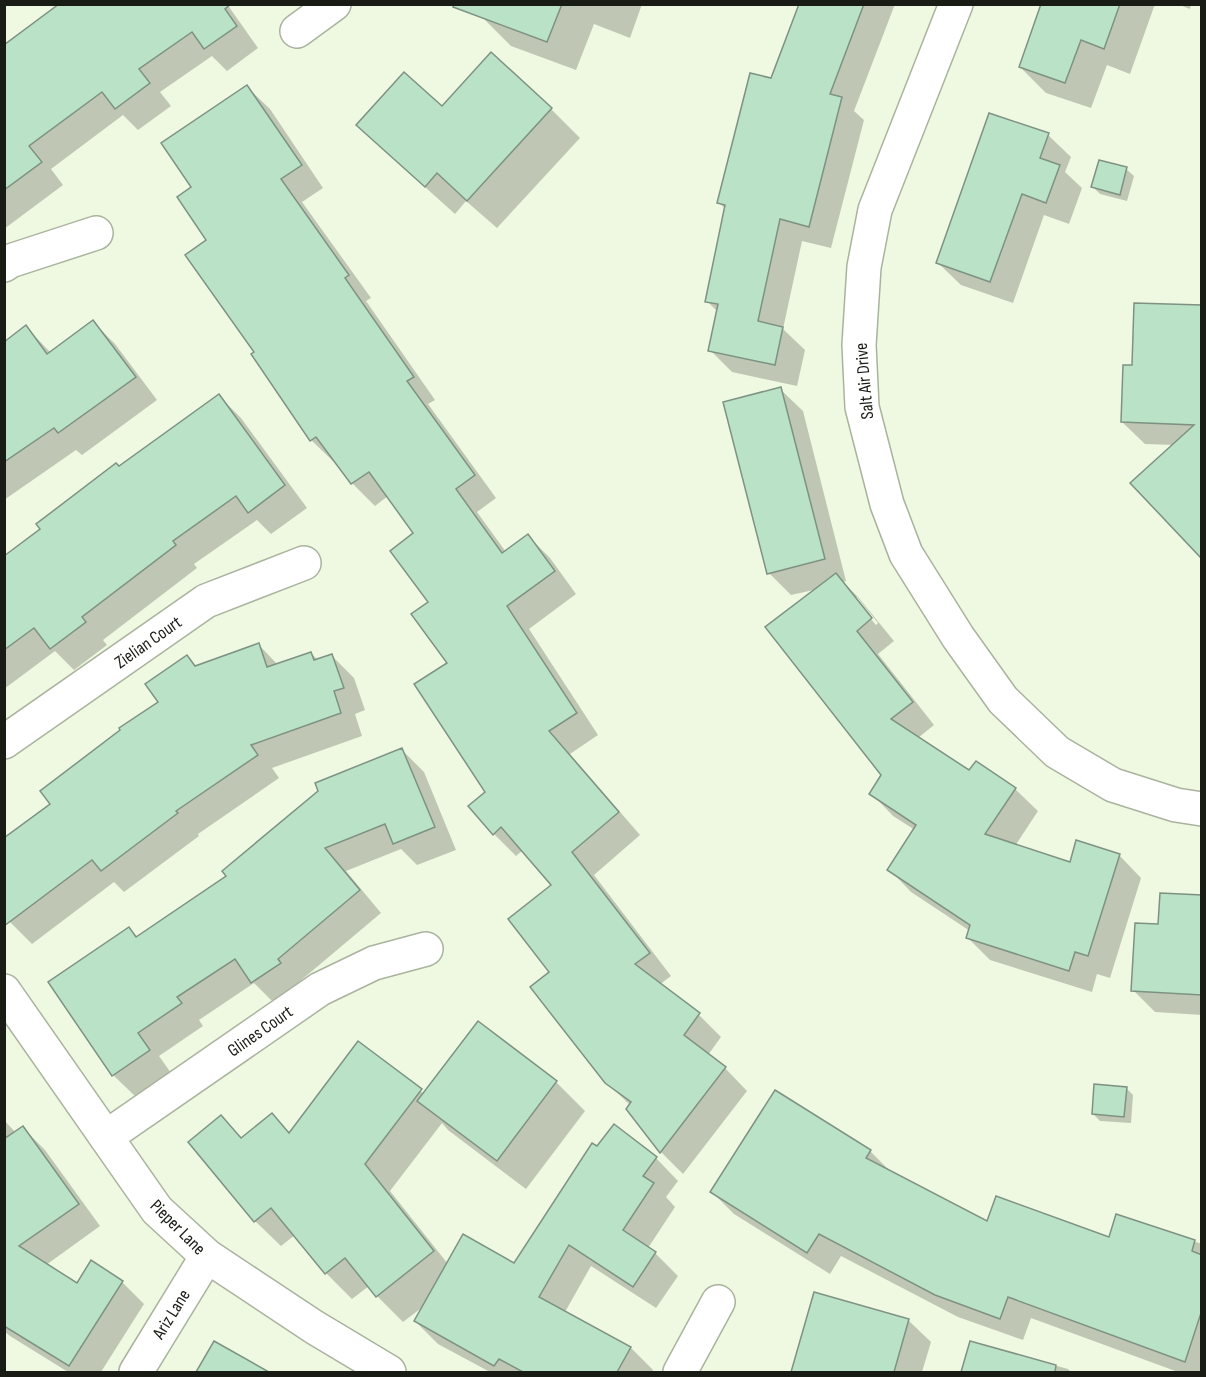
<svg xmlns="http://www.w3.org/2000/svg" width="1206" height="1377" font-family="'Sofia Sans Condensed',sans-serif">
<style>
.shadow{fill:#0003;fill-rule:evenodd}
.building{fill:#bae2c6;stroke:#7e9284;stroke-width:1.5}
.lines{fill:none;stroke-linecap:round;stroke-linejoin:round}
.street-casing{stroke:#aab39e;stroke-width:36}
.street{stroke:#fff;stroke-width:33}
.labels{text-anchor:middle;stroke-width:5;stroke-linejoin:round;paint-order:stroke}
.street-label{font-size:18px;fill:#191c14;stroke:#fff}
</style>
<rect width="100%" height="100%" fill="#eff9e2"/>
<g class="shadow">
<path d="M227,4L258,48L227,71L212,56L160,92L171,106L138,130L123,115L51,169L63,185L4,229V70Z"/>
<path d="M487,4H642L630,38L594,24L576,70L511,46L482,17Z"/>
<path d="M801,4H895L854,111L864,120L831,248L802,241L783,329L805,350L797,386L732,372L710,350L718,312L707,301L726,209L719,203L772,80Z"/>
<path d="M1043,4H1155L1130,74L1107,65L1091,108L1046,93L1020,67Z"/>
<path d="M1177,4H1191L1190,9Z"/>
<path d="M247,87L270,109L323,188L302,202L371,298L366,301L435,400L428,404L496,498L477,512L506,552L528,536L550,558L576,594L529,629L598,735L570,754L640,835L594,875L671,976L659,985L699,1015L721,1037L708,1055L725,1068L747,1091L683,1174L661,1152L628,1109L630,1105L606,1082L551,973L553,885L523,850L516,856L494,834L486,792L430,602L415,534L388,496L375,506L352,483L336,461L334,462L311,440L256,352L208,240L193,188Z"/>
<path d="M442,108L551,109L580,138L497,228L466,201L455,214L387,153L358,125Z"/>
<path d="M1048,135L1071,157L1065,172L1082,188L1069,224L1044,215L1013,303L961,285L938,263Z"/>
<path d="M1126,169L1134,176L1127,201L1100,194L1093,187Z"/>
<path d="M1202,307V557L1174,445L1145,444L1122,422L1133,367Z"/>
<path d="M93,322L115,344L157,400L82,455L76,450L4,500V343L26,327L51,353Z"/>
<path d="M780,389L803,411L846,581L843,582L858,597L894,641L878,654L934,725L918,738L970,772L1015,789L1038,811L1015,846L1071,864L1119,855L1141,878L1110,978L1097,974L1092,992L990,960L968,938L970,931L911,892L889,869L915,830L893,816L871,793L883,775L818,589L791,595L769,573ZM853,597H857L878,623L876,625Z"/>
<path d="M219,396L241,418L307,508L271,534L257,520L194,564L197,568L103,640L107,645L74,670L55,651L4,689V558L119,468Z"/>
<path d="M259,645L278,665L311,653L318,660L331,655L354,678L365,710L355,714L362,736L272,768L279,778L198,834L199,836L124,892L114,882L32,944L10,922L52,804L160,702L187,657L197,667Z"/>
<path d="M402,750L424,772L456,850L417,865L401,849L346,871L381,913L299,982L302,986L275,1004L254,983L199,1020L203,1026L159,1056L171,1073L136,1097L113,1075L129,929L138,937L228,877Z"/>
<path d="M1202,897V1015L1155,1012L1133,990L1159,925Z"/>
<path d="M478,1023L556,1082L585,1111L526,1189L448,1130L442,1123L390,1191L448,1264L514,1265L598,1148L656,1158L678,1181L666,1197L675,1207L648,1248L655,1253L678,1276L656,1308L591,1266L565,1312L631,1348L653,1370L652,1372H490L438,1344L415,1321L424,1306L403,1322L377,1296L369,1286L352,1299L326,1273L295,1235L281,1246L255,1221L221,1117L243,1139L272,1115L290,1133L359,1043L424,1094Z"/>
<path d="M1126,1088L1133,1095L1131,1123L1100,1121L1093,1114Z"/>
<path d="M4,1120L16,1133L23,1128L45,1150L100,1226L46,1265L77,1285L122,1282L144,1304L101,1372H68L10,1336L4,1331Z"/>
<path d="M870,1151L893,1174L988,1223L1110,1239L1117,1216L1202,1244V1372H1178L1031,1318L1023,1340L958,1317L841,1256L830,1274L734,1214L712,1192Z"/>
<path d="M815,1294L908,1320L931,1342L922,1372H792Z"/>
<path d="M971,1342L1068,1369L1071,1372H963Z"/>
<path d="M214,1343L251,1364L259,1372H198Z"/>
</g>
<g class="building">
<path d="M59,4H231L225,9L237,26L204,49L192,32L139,69L150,83L115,109L102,92L29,146L42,162L4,190V45Z"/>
<path d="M454,4H562L547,42L453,7Z"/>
<path d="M799,4H864L830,94L842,97L809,227L780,219L758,321L783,327L775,365L708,351L718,304L705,302L725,205L717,203L750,73L771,78Z"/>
<path d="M1041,4H1120L1104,49L1081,40L1065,83L1019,67Z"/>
<path d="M491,52L552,108L467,201L437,173L425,187L356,125L404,72L442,106Z"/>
<path d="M247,85L302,165L281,179L349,275L345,278L414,377L407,381L475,475L456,489L502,553L528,534L555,571L507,606L577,713L549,731L619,812L572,852L650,953L635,964L700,1013L684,1035L726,1067L660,1153L626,1109L631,1102L605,1083L530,987L549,972L508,919L551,885L501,827L493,835L468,806L485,792L414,684L447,663L411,614L428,602L390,551L413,533L369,472L351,484L316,437L310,441L251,354L254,352L185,255L206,240L177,197L191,187L161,143Z"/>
<path d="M989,113L1049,133L1040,158L1060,165L1046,203L1022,194L990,282L936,263Z"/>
<path d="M1099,160L1127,167L1120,195L1091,187Z"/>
<path d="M1134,303L1202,305V559L1130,483L1194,425L1121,422L1123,365H1132Z"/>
<path d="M93,320L136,377L58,433L54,428L4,462V342L26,325L47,354Z"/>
<path d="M781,387L825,559L767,574L723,402Z"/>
<path d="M219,394L285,485L248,513L236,496L173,541L176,545L82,617L86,622L50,649L34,628L4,650V556L40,529L36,524L116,463L119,466Z"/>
<path d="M836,573L872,618L857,631L913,702L891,719L969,770L976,761L1016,788L985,834L1070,862L1076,840L1120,854L1088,956L1075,952L1069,971L966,938L970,925L887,870L916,825L869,794L881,775L765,627Z"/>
<path d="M259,643L267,667L311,652L314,660L332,654L344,688L334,691L341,713L251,745L258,755L176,811L178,813L101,871L92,860L4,926V838L50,804L40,791L120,730L119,728L158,702L145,684L187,655L195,666Z"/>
<path d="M402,748L435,827L393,844L385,824L325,848L360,890L278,959L281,963L251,983L235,959L177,997L182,1003L138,1033L150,1050L112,1076L48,982L129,927L136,937L226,876L222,871L318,791L315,783Z"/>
<path d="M1160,893L1202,895V995L1131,991L1135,923L1158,924Z"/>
<path d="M478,1021L557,1081L497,1161L417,1101Z"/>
<path d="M358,1041L422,1089L365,1164L434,1251L376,1297L345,1258L325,1274L271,1208L254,1222L188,1142L221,1115L241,1138L272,1113L289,1133Z"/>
<path d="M1094,1084L1127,1087L1124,1117L1092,1114Z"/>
<path d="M775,1090L871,1150L866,1158L987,1221L996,1196L1109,1237L1116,1214L1195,1240L1192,1251L1202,1255V1310L1185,1362L1008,1297L1000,1319L935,1295L819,1234L807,1253L710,1192Z"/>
<path d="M614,1124L657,1157L643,1176L654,1183L623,1230L656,1252L633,1287L569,1245L539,1297L631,1347L617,1372H523L499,1359L494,1366L414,1321L463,1234L514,1263L592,1143L597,1146Z"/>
<path d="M23,1126L79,1204L19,1246L77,1283L91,1260L123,1281L69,1366L4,1326V1139Z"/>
<path d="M814,1292L909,1319L894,1372H791Z"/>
<path d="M214,1341L269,1372H196Z"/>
<path d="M970,1341L1056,1365L1055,1372H961Z"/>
</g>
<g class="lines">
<g class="street-casing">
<g id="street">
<path d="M956,4L875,210L864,267L859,345L862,407L887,504L906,554L958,637L1003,700L1057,752L1113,785L1176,805L1202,809"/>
<path d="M297,31L334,4"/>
<path d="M4,265L10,261L96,233"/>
<path d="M4,742L206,601L304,563"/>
<path d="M4,991L157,1210L207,1256L314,1327L389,1372"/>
<path d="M106,1137L320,989L374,963L426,949"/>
<path d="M136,1372L207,1256"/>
<path d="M680,1372L718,1302"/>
</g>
</g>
<use href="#street" class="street"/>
</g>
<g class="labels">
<g class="street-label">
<text transform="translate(864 381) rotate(-95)" y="6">Salt Air Drive</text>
<text transform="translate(148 642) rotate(-35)" y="6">Zielian Court</text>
<text transform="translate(260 1031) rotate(-35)" y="6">Glines Court</text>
<text transform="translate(178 1227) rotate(45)" y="6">Pieper Lane</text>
<text transform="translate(171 1314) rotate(-58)" y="6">Ariz Lane</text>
</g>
</g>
<rect width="1206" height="1377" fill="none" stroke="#191c14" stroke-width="12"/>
</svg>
